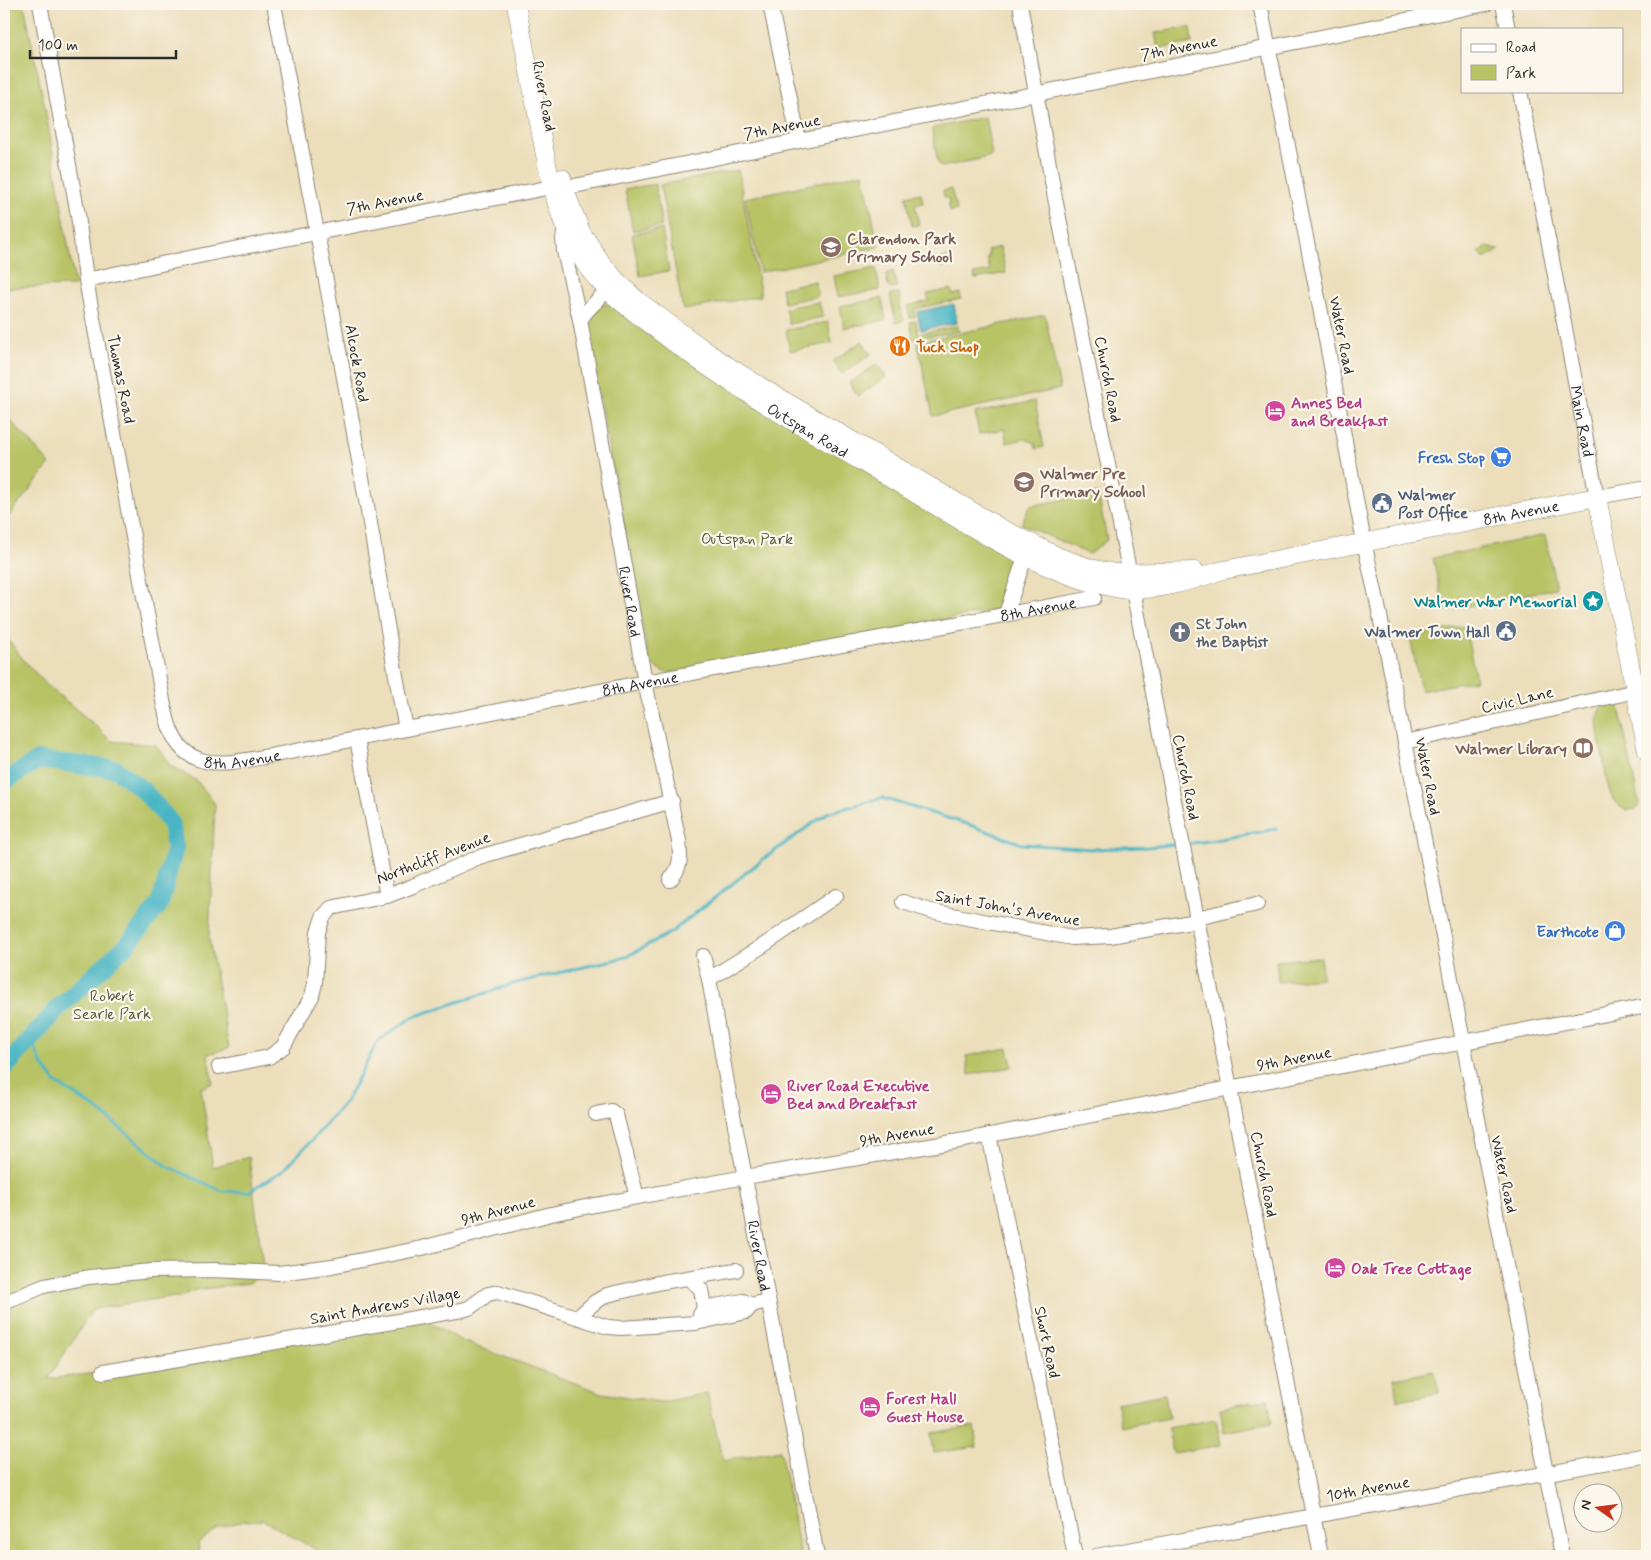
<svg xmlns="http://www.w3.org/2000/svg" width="1651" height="1560" font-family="Mynerve,sans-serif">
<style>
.green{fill:#b7c365;stroke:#717748}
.water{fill:#48b5c4;stroke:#3a7078}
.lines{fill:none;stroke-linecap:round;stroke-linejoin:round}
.stream{stroke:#48b5c4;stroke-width:3}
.river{stroke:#48b5c4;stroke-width:18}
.minor-casing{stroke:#8c8473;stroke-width:16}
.major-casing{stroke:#8c8473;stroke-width:19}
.minor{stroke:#fff;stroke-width:14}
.major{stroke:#fff;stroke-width:18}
.labels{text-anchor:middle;stroke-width:4.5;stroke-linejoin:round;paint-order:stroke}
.street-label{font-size:16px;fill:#2b2b2b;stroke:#fbf7ec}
.education-label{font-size:16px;font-weight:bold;fill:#785e54;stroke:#fbf7ec;text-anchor:start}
.food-label{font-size:16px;font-weight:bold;fill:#c56008;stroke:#fbf7ec;text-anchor:start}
.hotel-label{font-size:16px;font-weight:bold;fill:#b23c85;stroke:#fbf7ec;text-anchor:start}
.shop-label{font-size:16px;font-weight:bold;fill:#366cbe;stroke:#fbf7ec;text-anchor:end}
.service-label{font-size:16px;font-weight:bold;fill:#4e5e75;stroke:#fbf7ec;text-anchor:start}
.park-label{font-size:16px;fill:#55593c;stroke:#fbf7ec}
.culture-label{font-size:16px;font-weight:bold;fill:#0d838f;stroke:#fbf7ec;text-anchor:end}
.worship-label{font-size:16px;font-weight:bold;fill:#5b616d;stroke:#fbf7ec;text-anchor:start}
</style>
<rect width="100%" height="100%" fill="#fbf7ec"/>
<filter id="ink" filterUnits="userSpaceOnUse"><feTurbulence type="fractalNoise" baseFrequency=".02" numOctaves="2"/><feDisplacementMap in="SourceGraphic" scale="10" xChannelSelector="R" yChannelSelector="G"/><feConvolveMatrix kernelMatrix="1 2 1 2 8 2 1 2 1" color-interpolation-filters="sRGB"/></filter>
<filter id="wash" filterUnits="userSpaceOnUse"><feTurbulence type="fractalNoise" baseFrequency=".0096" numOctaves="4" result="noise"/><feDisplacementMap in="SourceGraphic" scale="20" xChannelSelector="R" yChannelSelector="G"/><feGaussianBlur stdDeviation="1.12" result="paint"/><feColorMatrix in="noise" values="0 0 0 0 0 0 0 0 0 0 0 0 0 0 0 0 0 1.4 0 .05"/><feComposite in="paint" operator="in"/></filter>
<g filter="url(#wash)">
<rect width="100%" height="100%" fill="#ecdebb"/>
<g class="green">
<path d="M4,4H24L46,113L75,286L4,288Z"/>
<path d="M1190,27L1192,43L1158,49L1155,33Z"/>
<path d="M985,117L992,155L987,157L985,158L942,167L938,163L932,131L933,128Z"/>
<path d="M738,170L761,296L683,310L660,185Z"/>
<path d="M863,173L879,247L760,272L745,198Z"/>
<path d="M655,184L662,226L633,231L625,189Z"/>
<path d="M951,189L957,210L950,212L948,198L944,197L943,191Z"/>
<path d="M921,193L923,203L915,205L919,225L912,226L906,196Z"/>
<path d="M662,229L669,271L640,276L632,234Z"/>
<path d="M1000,247L1006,273L975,279L974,274L990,271L987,257H989L988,250Z"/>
<path d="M1486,247L1500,250L1486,258H1483L1479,254L1480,251Z"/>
<path d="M952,256L954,264L940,267L939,259Z"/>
<path d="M876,268L880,290L838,297L834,276Z"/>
<path d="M893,271L897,287L890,289L888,287L886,274Z"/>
<path d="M815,281L818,296L784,303L781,288Z"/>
<path d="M951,289L953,295L960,293L961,299L914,309L915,317L910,318L907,306L929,301L927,294Z"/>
<path d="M899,293L901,303L899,305L904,320L896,323L890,296L891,294Z"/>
<path d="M882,298L886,320L844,328L840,306Z"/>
<path d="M819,302L823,317L789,324L785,308Z"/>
<path d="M606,304L615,306L1013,559C1017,573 1006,600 996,610L668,673C658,670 652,666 648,656L585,323L601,305Z"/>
<path d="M1045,315L1060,389L933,416L917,342Z"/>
<path d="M916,321L918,334L958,326L959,331L913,339L910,322Z"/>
<path d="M828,322L832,343L790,351L786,330Z"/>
<path d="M862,341L871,354L842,374L833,361Z"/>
<path d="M877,364L886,377L858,396L849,383Z"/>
<path d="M1035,401L1044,447L1036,449L1035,443L1024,439L1007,443L1004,429L979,434L975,413Z"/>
<path d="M4,413L50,464L4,522Z"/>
<path d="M1098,493L1107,540L1089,554L1021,524L1030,506Z"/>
<path d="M1545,535L1556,588L1444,611L1433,558Z"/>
<path d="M1465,626L1476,680L1421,691L1410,637Z"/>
<path d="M4,634L25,662L49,687L94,724L111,741L156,745L171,766L197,781L215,804L209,938L229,1048L208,1054L213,1083L201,1088L213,1167L249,1157L264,1274L249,1283L196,1290C184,1293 183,1299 169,1297L93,1309L48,1379L103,1372L423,1318L462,1341L602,1393L662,1402L707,1393L723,1461L780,1450L801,1556H327L263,1520L244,1521L217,1528L198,1543L200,1556H4Z"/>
<path d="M1604,705H1616L1619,707L1639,803L1637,809C1610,816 1607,782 1604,763C1601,749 1598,735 1597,720L1600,711Z"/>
<path d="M1321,957L1322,978L1278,982L1276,961Z"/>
<path d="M1008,1048L1012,1067L969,1075L966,1056Z"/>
<path d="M1435,1371L1439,1393L1397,1400L1394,1378Z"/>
<path d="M1165,1394L1169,1418L1121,1427L1117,1403Z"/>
<path d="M1268,1399L1272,1423L1224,1432L1220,1408Z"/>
<path d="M1216,1419L1221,1445L1173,1453L1168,1428Z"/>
<path d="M974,1426L977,1447L934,1453L931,1433Z"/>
</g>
<path class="water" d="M954,304L957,323L921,330L917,312Z"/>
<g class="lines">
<g class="stream">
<path d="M1185,844L1209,841L1276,829"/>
<path d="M31,1039L41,1063L55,1082L97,1109L167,1166L222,1191L248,1192L281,1172L312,1140L346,1101L378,1041L413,1017L516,983L626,957L673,931L762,860L827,813L882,798L967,824L1022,844L1092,849L1147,847L1179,844"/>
</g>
<path class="river" d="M4,782L38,760L116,769L144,791L171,823L175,848L160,904L126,946L58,1008L4,1069"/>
</g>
</g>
<g filter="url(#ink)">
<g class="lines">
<g class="minor-casing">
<g id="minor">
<path id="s1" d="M40,4L78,215L86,280L164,706C166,713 167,721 170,728C187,776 233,762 270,756L645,682L1094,598"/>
<path d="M274,4C306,175 339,345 369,517C381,588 392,658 406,729"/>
<path d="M770,4L799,141"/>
<path d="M1020,4L1055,198L1133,590L1321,1556"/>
<path d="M1260,4L1322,318L1364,542L1376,596L1418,807L1562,1556"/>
<path d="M1503,4L1508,29"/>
<path id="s2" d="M1520,91L1597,497L1647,488"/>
<path id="s3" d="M565,227L563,239L564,251L580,320L645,682L679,841C681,858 681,868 670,880"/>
<path d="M86,280L213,253L552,187L564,188L1486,4"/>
<path d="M580,320L586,312L614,283"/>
<path d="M1006,614L1023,563L1026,548"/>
<path d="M357,739L387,896"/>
<path d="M1405,742L1636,691"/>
<path d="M903,902L931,911L1072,938L1110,936L1197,921"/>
<path d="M1197,918L1257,904"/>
<path id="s4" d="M703,956L709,979L727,1083L817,1556"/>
<path d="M709,979L764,945L836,896"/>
<path d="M219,1067L269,1057L283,1047L312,996L315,983L318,932L323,917L331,908L387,896L413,886L479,857L672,801"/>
<path d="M596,1114L611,1111L616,1115L637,1197"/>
<path d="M989,1135L1075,1556"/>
<path d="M688,1278L701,1289L704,1308L700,1315"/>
<path d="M4,1303L44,1286L89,1277L151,1271L214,1270L279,1273L332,1266L422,1248L551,1214L595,1205L745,1177L965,1140L1647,1006"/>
<path d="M704,1308L743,1301L752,1305L759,1303"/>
<path d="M578,1317L595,1302L607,1295L662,1282L736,1270"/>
<path d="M103,1372L462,1310L469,1308L488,1294L498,1292L608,1327L621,1328L696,1323L746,1312L752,1305"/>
<path d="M1096,1556L1647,1455"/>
</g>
</g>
<g class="major-casing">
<g id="major">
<path id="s5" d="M516,4C523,42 531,80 538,118C548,169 555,222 586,265C603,290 629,308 652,326C726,384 806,429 886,476C957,517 1039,576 1121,589C1149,593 1193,581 1219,571L1597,497L1647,751"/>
<path d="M562,178L564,188L581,232L603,265L616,280L637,300L680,332L717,359L771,393L999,527L1059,557L1090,568L1115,573L1195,571"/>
</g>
</g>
<use href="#minor" class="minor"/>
<use href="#major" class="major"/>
</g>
</g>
<defs>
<g id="school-disc" transform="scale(1.125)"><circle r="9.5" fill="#8d6e63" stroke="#fbf7ec"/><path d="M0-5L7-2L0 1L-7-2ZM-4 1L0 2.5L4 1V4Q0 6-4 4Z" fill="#fff"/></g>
<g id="restaurant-disc" transform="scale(1.125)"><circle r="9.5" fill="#e8710a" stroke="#fbf7ec"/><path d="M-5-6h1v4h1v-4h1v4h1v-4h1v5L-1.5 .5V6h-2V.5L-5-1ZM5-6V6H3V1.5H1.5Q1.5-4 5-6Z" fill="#fff"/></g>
<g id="hotel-disc" transform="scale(1.125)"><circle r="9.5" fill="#d1479c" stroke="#fbf7ec"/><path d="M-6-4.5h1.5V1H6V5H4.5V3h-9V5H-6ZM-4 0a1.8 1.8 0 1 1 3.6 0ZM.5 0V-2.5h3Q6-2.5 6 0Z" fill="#fff"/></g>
<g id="supermarket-disc" transform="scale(1.125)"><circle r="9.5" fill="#3f7fe0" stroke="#fbf7ec"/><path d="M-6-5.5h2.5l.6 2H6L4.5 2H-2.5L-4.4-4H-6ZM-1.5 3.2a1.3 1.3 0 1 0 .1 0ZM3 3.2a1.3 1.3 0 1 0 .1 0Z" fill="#fff"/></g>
<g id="civic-disc" transform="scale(1.125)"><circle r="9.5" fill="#5c6f8a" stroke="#fbf7ec"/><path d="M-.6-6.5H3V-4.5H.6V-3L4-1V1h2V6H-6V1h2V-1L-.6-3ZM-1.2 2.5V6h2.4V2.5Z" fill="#fff"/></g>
<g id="sight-disc" transform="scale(1.125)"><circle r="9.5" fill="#0f9aa8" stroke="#fbf7ec"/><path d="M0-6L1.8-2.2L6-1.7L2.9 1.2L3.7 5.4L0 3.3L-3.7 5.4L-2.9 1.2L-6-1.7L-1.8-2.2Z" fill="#fff"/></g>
<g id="church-disc" transform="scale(1.125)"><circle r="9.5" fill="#6b7280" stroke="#fbf7ec"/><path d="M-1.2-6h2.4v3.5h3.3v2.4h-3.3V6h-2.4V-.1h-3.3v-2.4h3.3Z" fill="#fff"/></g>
<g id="library-disc" transform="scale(1.125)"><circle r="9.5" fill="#8d6e63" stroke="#fbf7ec"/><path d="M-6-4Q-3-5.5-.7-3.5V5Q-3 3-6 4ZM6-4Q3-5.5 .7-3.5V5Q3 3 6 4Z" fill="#fff"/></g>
<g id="shop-disc" transform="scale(1.125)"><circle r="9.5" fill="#3f7fe0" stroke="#fbf7ec"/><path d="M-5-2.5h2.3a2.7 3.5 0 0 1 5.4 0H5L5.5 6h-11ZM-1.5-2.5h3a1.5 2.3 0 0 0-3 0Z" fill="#fff"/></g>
</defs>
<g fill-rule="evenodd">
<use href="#school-disc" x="831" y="247"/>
<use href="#restaurant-disc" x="900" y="346"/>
<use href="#hotel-disc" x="1275" y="411"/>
<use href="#supermarket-disc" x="1501" y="457"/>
<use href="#school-disc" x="1024" y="482"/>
<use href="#civic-disc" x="1382" y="503"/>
<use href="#sight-disc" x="1593" y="601"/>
<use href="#civic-disc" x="1506" y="631"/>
<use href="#church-disc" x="1180" y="632"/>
<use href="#library-disc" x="1583" y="748"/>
<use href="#shop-disc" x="1615" y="931"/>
<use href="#hotel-disc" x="771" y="1094"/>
<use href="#hotel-disc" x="1335" y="1268"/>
<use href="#hotel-disc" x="870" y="1407"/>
</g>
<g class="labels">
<g class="street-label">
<text transform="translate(1179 47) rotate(-11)" y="6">7th Avenue</text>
<text transform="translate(545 96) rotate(79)" y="6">River Road</text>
<text transform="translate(782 126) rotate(-11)" y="6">7th Avenue</text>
<text transform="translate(385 201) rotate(-11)" y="6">7th Avenue</text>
<text transform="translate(1343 335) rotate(79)" y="6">Water Road</text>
<text transform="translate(358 363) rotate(80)" y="6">Alcock Road</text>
<text transform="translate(122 379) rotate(79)" y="6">Thomas Road</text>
<text transform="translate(1109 379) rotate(79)" y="6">Church Road</text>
<text dy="6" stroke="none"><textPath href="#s2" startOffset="336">Main Road</textPath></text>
<text dy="6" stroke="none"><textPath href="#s5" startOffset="550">Outspan Road</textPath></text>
<text dy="6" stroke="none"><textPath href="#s5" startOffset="1311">8th Avenue</textPath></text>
<text dy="6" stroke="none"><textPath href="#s3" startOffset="381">River Road</textPath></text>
<text dy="6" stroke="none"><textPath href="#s1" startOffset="1634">8th Avenue</textPath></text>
<text dy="6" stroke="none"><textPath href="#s1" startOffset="1229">8th Avenue</textPath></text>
<text transform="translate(1517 699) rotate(-13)" y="6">Civic Lane</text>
<text dy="6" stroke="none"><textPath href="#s1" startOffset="824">8th Avenue</textPath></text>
<text transform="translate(1429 776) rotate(79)" y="6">Water Road</text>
<text transform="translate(1187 777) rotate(79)" y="6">Church Road</text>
<text transform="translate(433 857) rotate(-21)" y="6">Northcliff Avenue</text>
<text transform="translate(1008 907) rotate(10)" y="6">Saint John's Avenue</text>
<text transform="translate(1294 1058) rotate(-11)" y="6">9th Avenue</text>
<text transform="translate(897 1134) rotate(-10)" y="6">9th Avenue</text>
<text transform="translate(1265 1174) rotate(79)" y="6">Church Road</text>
<text transform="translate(1505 1174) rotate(78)" y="6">Water Road</text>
<text transform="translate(498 1210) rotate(-15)" y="6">9th Avenue</text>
<text dy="6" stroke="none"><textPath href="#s4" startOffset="305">River Road</textPath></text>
<text transform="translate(385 1305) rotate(-10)" y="6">Saint Andrews Village</text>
<text transform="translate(1048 1342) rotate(78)" y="6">Short Road</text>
<text transform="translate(1368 1488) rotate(-10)" y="6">10th Avenue</text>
</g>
<g class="education-label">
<text x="847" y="244">Clarendon Park<tspan x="847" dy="18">Primary School</tspan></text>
<text x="1040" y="479">Walmer Pre<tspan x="1040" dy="18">Primary School</tspan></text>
<text x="1567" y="754" text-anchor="end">Walmer Library</text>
</g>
<g class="food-label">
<text x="916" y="352">Tuck Shop</text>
</g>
<g class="hotel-label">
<text x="1291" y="408">Annes Bed<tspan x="1291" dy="18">and Breakfast</tspan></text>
<text x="787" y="1091">River Road Executive<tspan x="787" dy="18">Bed and Breakfast</tspan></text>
<text x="1351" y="1274">Oak Tree Cottage</text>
<text x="886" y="1404">Forest Hall<tspan x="886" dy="18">Guest House</tspan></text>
</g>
<g class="shop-label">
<text x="1485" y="463">Fresh Stop</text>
<text x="1599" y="937">Earthcote</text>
</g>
<g class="service-label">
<text x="1398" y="500">Walmer<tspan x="1398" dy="18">Post Office</tspan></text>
<text x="1490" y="637" text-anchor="end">Walmer Town Hall</text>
</g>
<g class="park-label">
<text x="747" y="544">Outspan Park</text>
<text x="112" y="1001">Robert<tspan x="112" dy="18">Searle Park</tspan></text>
</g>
<g class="culture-label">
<text x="1577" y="607">Walmer War Memorial</text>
</g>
<g class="worship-label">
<text x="1196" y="629">St John<tspan x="1196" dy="18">the Baptist</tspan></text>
</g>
</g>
<rect width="1651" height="1560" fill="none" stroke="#fbf7ec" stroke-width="20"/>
<rect x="1461" y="28" width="162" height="65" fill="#fbf7ec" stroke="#a8a59f"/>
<rect x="1471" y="44" width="25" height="8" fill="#ffffff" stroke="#a8a59f"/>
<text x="1506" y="52" font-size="15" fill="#2b2b2b">Road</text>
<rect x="1471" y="65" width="25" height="15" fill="#b7c365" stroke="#a8a59f"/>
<text x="1506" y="78" font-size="15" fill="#2b2b2b">Park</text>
<g transform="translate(1598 1508) rotate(284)"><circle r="24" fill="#fbf7ec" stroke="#a8a59f"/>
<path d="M0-4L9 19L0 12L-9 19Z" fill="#c8321e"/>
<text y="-8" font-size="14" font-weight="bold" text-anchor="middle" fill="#2b2b2b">N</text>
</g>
<path d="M30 50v8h146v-8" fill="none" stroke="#2b2b2b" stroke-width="2.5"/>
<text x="38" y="50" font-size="15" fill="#2b2b2b" stroke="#fbf7ec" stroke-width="4" paint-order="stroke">100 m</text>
</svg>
